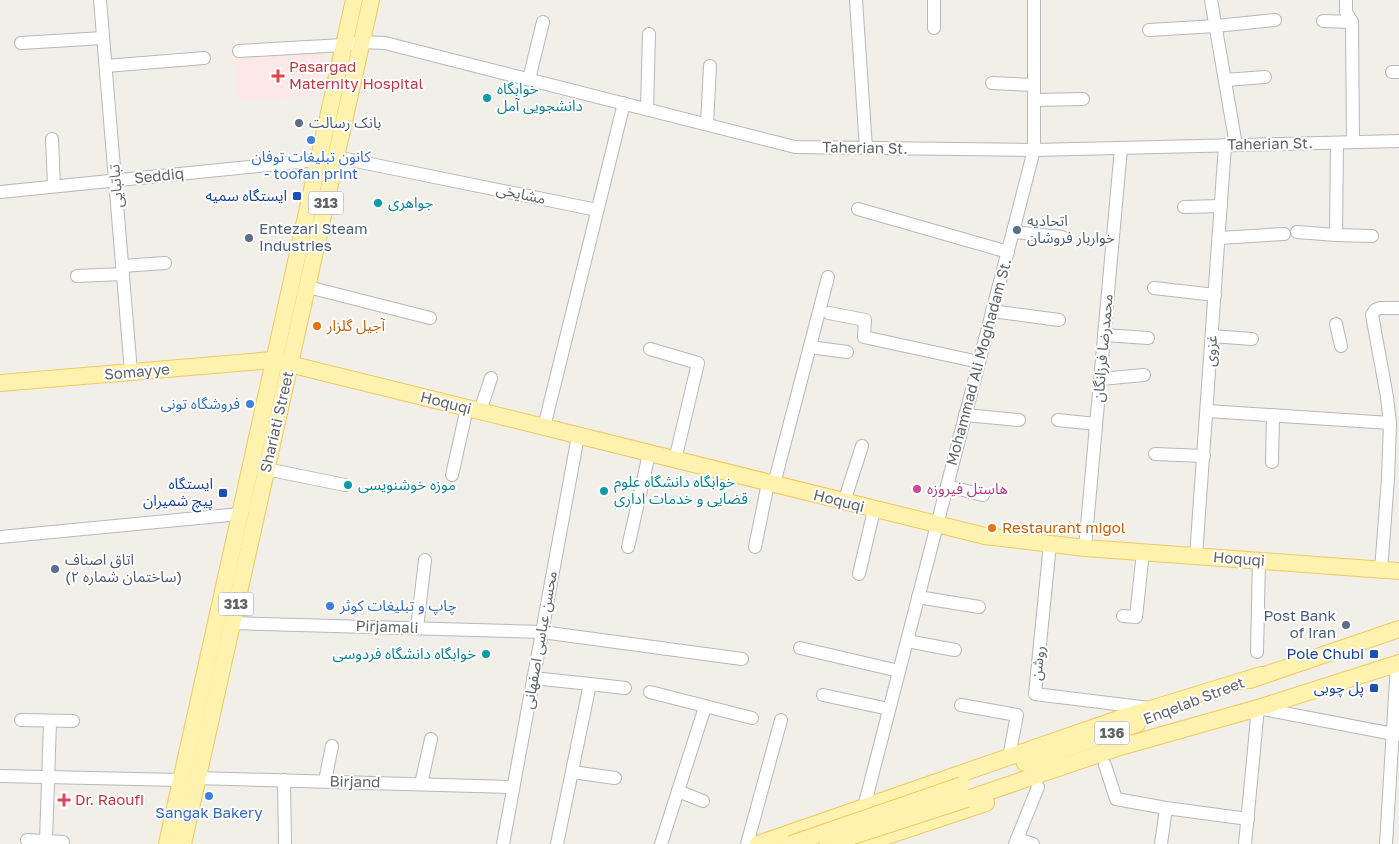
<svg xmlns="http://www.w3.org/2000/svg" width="1399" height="844" font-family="'Golos Text','Noto Sans Arabic',sans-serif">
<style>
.medical{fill:#fce8e6}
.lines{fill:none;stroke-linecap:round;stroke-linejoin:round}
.minor-casing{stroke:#b5b8bc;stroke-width:14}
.major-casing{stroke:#f2c960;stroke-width:18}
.minor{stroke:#fff;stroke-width:12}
.major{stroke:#fff2af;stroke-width:16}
.major-bridge-casing{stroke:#f2c960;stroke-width:18;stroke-linecap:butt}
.major-bridge{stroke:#fff2af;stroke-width:16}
.health-dot{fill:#e0444e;stroke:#fff;stroke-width:2}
.culture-dot{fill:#0f9aa8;stroke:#fff;stroke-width:2}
.service-dot{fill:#5c6f8a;stroke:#fff;stroke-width:2}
.shop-dot{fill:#3f7fe0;stroke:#fff;stroke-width:2}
.transit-dot{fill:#1a4fb4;stroke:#fff;stroke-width:2}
.food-dot{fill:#e8710a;stroke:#fff;stroke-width:2}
.hotel-dot{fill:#d1479c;stroke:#fff;stroke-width:2}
.labels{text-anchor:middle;stroke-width:4;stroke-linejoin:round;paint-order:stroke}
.shield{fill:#fff;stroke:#8f9295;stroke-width:1}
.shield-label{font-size:14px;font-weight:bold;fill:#5f6368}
.health-label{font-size:15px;fill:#be3a42;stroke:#fff;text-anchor:start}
.culture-label{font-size:15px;fill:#0d838f;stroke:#fff;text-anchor:start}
.service-label{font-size:15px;fill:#4e5e75;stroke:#fff;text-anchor:start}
.street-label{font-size:15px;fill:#5f6368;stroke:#fff}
.shop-label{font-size:15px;fill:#366cbe;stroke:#fff}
.transit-label{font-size:15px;fill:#164399;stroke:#fff;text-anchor:end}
.food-label{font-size:15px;fill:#c56008;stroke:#fff;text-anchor:start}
.hotel-label{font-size:15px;fill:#b23c85;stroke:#fff;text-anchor:start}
</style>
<rect width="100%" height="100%" fill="#f1efe8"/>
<path class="medical" d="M325,51L315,96L238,101L235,56Z"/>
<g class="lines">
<g class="minor-casing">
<g id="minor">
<path d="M100,0L131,372"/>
<path d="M856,0L866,148"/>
<path d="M1211,0L1236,145"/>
<path d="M1346,0V12L1352,22L1353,142"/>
<path d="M1323,21L1352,22"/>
<path d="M934,28V0"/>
<path d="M1149,30L1216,26L1275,20"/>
<path d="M21,43L103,38"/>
<path d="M239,51L343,45L362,42L385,43L795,147L1034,150L1399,141"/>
<path d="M106,66L204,58"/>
<path d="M1392,72H1399"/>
<path d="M529,79L543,22"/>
<path d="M1225,80L1265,77"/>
<path d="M992,83L1034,85"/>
<path d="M1034,100L1083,99"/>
<path d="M647,109L649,34"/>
<path d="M707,124L710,66"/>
<path d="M52,139L54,186"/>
<path d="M336,157L597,210"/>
<path d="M0,192L318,160"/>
<path d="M1184,207L1221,206"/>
<path d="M858,209L1008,252"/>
<path d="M1013,232L1062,237"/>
<path d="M1297,232L1336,235L1372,236"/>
<path d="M1336,235L1337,143"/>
<path d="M1219,238L1284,234"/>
<path d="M122,266L165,263"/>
<path d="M77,276L123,274"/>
<path d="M308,287L430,318"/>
<path d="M1154,288L1215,295"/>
<path d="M992,311L1059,320"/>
<path d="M829,313L865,320L864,337L979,362"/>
<path d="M1336,324L1341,346"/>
<path d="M1104,335L1148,338"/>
<path d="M1212,336L1252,339"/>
<path d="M810,347L847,352"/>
<path d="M650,349L698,363L675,460"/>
<path d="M1101,379L1144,375"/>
<path d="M480,411L491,378"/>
<path d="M1207,411L1390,423"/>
<path d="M965,415L1019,420"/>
<path d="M1058,420L1096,424"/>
<path d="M544,427L624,103"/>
<path d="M1155,454L1204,456"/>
<path d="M1272,462L1273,415"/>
<path d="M266,469L345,485"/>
<path d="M452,475L467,408"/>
<path d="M774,484L828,277"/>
<path d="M947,486L983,495"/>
<path d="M844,502L862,446"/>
<path d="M0,537L240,514"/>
<path d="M1050,544L1035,694L1149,708"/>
<path d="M628,547L649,454"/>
<path d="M755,547L768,483"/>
<path d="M1085,548L1121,148"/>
<path d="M1196,556L1225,145"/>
<path d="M1381,570L1388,479L1390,423L1387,397L1372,315L1375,310L1380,308H1399"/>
<path d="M859,574L874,510"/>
<path d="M918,597L979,607"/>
<path d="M1123,616L1136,617L1143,552"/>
<path d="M232,623L542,632L742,659"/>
<path d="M417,628L425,560"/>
<path d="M907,641L955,650"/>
<path d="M800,648L899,671"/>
<path d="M1257,652L1259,560"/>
<path d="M533,678L590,684L557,844"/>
<path d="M590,684L625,688"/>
<path d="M650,692L752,718"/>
<path d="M823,695L889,709"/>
<path d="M961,705L1017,715L1009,757"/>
<path d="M21,720L73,721"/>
<path d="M1105,765L1116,799L1166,808L1248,819"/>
<path d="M572,772L615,778"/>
<path d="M0,776L181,780"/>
<path d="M197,778L513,787"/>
<path d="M284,780L285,844"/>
<path d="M325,781L332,746"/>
<path d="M421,784L431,739"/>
<path d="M678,791L703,801"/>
<path d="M864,807L1034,150V0"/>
<path d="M1017,839L1033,844"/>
<path d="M27,840L63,842"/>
<path d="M46,841L50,722"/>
<path d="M503,844L578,436"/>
<path d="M661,844L705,707"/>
<path d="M747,844L781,720"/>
<path d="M1015,844L1038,787"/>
<path d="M1161,844L1166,808"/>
<path d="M1245,844L1258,708L1399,735"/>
<path d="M1386,844L1397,664"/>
</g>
</g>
<g class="major-casing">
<g id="major">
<path d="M0,383L273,360L985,536L1085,548L1399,571"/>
<path d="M1250,680L1399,629"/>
<path d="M1025,763L1137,724"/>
<path d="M967,799L1120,747L1258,708L1399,663"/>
<path d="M167,844L354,0"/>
<path d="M183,844L371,0"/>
<path d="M758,844L1118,719L1261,675"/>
<path d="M863,844L986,803"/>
</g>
</g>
<use href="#minor" class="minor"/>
<use href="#major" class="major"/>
<g class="major-bridge-casing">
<g id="major-bridge">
<path d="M791,844L962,785"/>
<path d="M828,844L967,799"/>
</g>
</g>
<use href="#major-bridge" class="major-bridge"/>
</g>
<g class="health-dot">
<path d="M275.5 68.5h5v5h5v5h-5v5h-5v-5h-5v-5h5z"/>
<path d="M61.5 792.5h5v5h5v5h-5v5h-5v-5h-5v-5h5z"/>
</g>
<g class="culture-dot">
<circle cx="487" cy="98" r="5"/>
<circle cx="378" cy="203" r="5"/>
<circle cx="348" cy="485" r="5"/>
<circle cx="604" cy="491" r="5"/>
<circle cx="486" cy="654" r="5"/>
</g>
<g class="service-dot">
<circle cx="299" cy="123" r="5"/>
<circle cx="1017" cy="230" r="5"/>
<circle cx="249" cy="238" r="5"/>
<circle cx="55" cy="569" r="5"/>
<circle cx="1346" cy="625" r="5"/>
</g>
<g class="shop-dot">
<circle cx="311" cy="140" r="5"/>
<circle cx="250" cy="404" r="5"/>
<circle cx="330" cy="606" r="5"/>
<circle cx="209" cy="796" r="5"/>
</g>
<g class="transit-dot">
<rect x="292" y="191" width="10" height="10" rx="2.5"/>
<rect x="218" y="488" width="10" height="10" rx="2.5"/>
<rect x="1369" y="649" width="10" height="10" rx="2.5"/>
<rect x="1369" y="683" width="10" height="10" rx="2.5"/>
</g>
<g class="food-dot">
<circle cx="317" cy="326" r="5"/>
<circle cx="992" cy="528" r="5"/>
</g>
<circle class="hotel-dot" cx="917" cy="489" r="5"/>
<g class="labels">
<g class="shield">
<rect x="308.5" y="191.5" width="35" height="23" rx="4"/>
<rect x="218.5" y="592.5" width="35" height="23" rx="4"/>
<rect x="1094.5" y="721.5" width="35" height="23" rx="4"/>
</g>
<g class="shield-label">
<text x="326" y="208">313</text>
<text x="236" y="609">313</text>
<text x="1112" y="738">136</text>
</g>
<g class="health-label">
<text x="289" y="72">Pasargad<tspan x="289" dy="17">Maternity Hospital</tspan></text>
<text x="75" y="805">Dr. Raoufi</text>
</g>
<g class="culture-label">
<text x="497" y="94">خوابگاه<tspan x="497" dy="17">دانشجویی آمل</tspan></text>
<text x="388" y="208">جواهری</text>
<text x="614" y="487">خوابگاه دانشگاه علوم<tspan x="614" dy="17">قضایی و خدمات اداری</tspan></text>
<text x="358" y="490">موزه خوشنویسی</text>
<text x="476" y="659" text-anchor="end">خوابگاه دانشگاه فردوسی</text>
</g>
<g class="service-label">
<text x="309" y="128">بانک رسالت</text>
<text x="1027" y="226">اتحادیه<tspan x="1027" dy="17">خواربار فروشان</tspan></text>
<text x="259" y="234">Entezari Steam<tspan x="259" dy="17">Industries</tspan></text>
<text x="65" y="565">اتاق اصناف<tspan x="65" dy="17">(ساختمان شماره ۲)</tspan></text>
<text x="1336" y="621" text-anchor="end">Post Bank<tspan x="1336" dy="17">of Iran</tspan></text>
</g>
<g class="street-label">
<text transform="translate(1270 144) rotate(-1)" y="5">Taherian St.</text>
<text transform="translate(865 148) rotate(1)" y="5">Taherian St.</text>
<text transform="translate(159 176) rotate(-6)" y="5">Seddiq</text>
<text transform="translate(116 186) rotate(-95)" y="5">تباتبایی</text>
<text transform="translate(521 194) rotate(12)" y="5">مشایخی</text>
<text transform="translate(1103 348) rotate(-85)" y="5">محمدرضا فرزانگان</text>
<text transform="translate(1211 351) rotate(-86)" y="5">غزوی</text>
<text transform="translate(979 362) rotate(-75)" y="5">Mohammad Ali Moghadam St.</text>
<text transform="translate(137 372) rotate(-5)" y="5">Somayye</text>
<text transform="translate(446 403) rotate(14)" y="5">Hoquqi</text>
<text transform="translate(277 422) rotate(-77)" y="5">Shariati Street</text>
<text transform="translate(839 501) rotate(14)" y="5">Hoquqi</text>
<text transform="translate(1239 559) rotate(4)" y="5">Hoquqi</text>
<text transform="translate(387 627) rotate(2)" y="5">Pirjamali</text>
<text transform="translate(540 640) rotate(-80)" y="5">محسن عباسی اصفهانی</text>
<text transform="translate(1038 663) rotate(-84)" y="5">روشن</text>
<text transform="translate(1194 701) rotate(-21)" y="5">Enqelab Street</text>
<text transform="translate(355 782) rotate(1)" y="5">Birjand</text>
</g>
<g class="shop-label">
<text x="311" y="162">کانون تبلیغات توفان<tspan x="311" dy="17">- toofan print</tspan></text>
<text x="240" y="409" text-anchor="end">فروشگاه تونی</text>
<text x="340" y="611" text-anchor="start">چاپ و تبلیغات کوثر</text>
<text x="209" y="818">Sangak Bakery</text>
</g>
<g class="transit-label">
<text x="287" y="201">ایستگاه سمیه</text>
<text x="213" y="489">ایستگاه<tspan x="213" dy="17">پیچ شمیران</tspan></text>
<text x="1364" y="659">Pole Chubi</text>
<text x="1364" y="693">پل چوبی</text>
</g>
<g class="food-label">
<text x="327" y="331">آجیل گلزار</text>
<text x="1002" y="533">Restaurant migol</text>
</g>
<g class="hotel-label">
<text x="927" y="494">هاستل فیروزه</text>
</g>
</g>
</svg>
